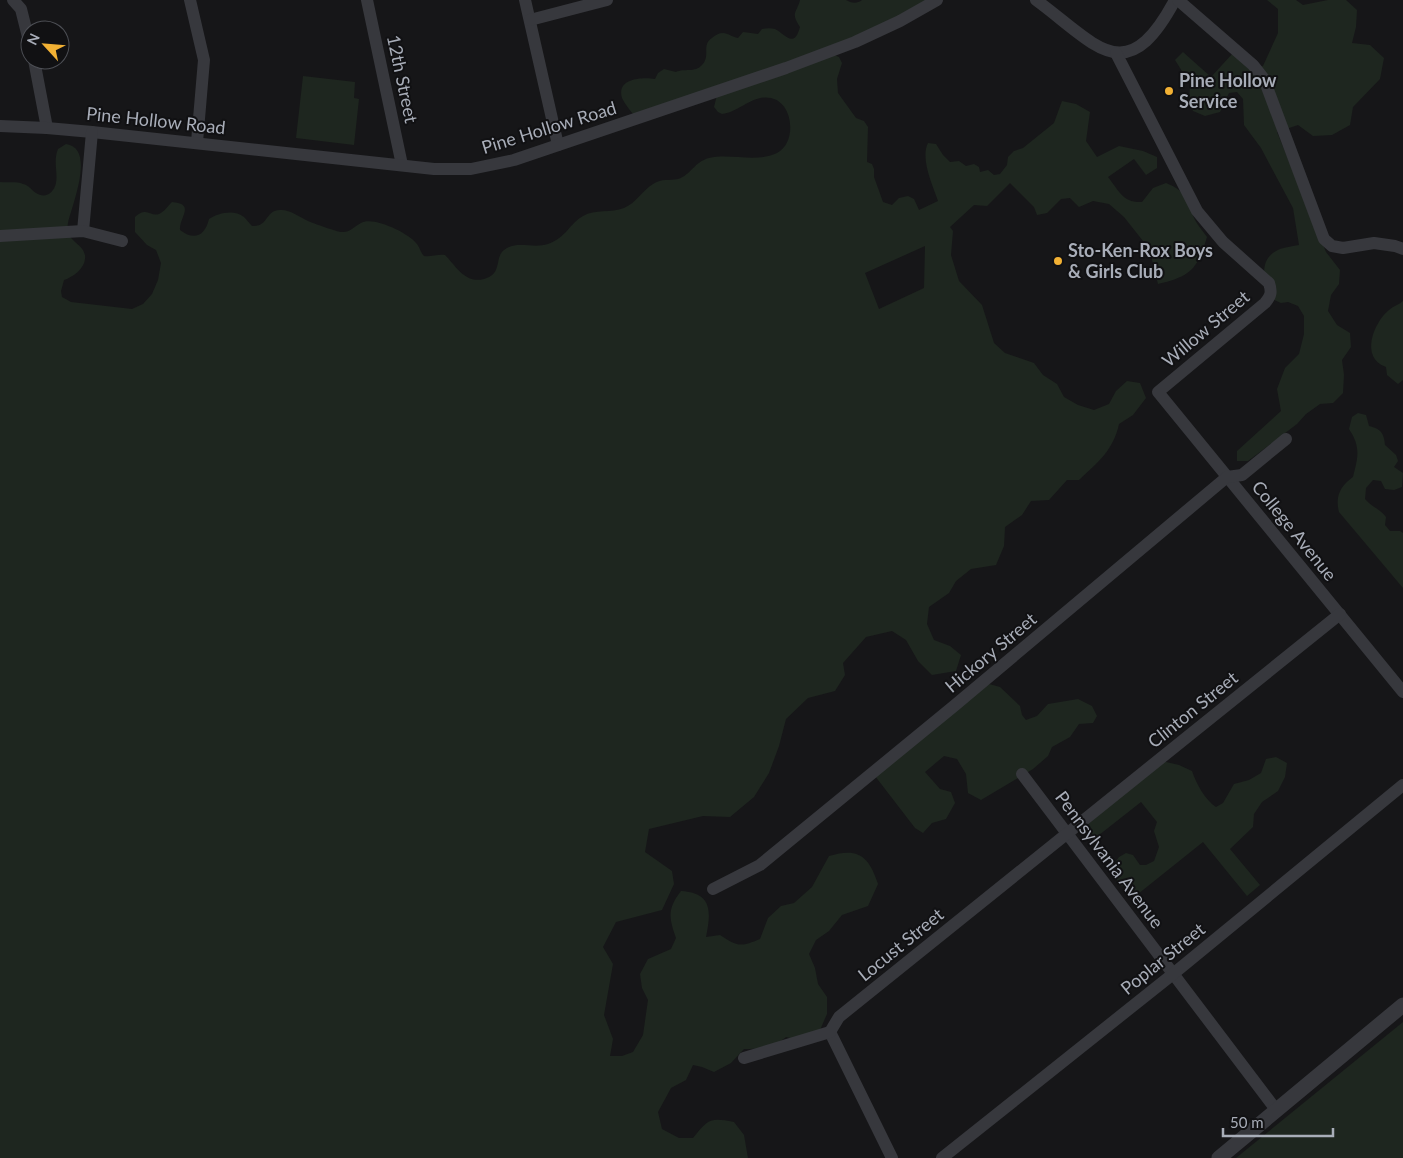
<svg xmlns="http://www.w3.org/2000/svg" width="1403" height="1158" font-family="Lato,sans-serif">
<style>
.green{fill:#1e261f;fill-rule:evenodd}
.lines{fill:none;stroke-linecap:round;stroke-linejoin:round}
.minor{stroke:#37383d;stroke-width:12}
.tertiary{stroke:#37383d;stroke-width:15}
.poi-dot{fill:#f2b134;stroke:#111113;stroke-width:2}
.labels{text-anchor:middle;stroke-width:4;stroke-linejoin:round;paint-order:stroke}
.street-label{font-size:18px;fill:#a8adb8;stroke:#111113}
.poi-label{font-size:18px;font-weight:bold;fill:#a8adb8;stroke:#111113;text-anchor:start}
</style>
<rect width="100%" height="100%" fill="#161618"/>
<g class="green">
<path d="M800,0H846C851,3 857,4 862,0H934L888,26L636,118C632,112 625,105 622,98C616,78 643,77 655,79L658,73L664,69L676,72C684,68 695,73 702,65C711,56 701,45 712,38C715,35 719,33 723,33C728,33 732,37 738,38L743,32L758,34L762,29C767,28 771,28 775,29C784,33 794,50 800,27C790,12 797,13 800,0Z"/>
<path d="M1267,0H1296L1303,5L1328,0H1346L1357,10L1356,27L1352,43L1370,45L1384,58L1380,79L1353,107L1350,125L1332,135L1313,136L1298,125L1277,132L1326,252L1340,270L1339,284L1331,295L1328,311L1337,325L1350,333L1351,347L1342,360L1344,375L1343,393L1333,403L1320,404L1306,414L1297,424L1248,461H1237V451L1281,411L1277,389L1285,368L1299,354L1304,334V316L1298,306L1288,302L1281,303L1268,297C1264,279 1258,258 1280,249C1286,247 1293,246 1299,245L1293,208L1261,148L1244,125L1243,99L1237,92L1229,93L1220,112L1205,116L1193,111L1189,102L1190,84L1175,60L1183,52L1211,77L1233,53L1252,69L1263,66L1278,33V9Z"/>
<path d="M832,54L839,57L842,63L837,79L838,93L856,118L864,121L868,127L867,162L872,164L874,169V177L883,202L892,205L899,198L908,196L914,199L919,210L938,201C933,186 920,159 928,143L936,144L943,155L950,162L959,161L966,166L974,164L979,167L980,172L988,170L994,175L1000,174L1007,165L1008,157L1014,151L1023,148L1054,123L1062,101L1076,104L1090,112L1086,141L1097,157L1119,146L1143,151L1157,157V168L1146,175L1134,159L1108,177C1119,191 1123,203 1142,202L1153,188L1166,183C1188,192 1186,200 1195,220C1198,226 1203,231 1207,237C1197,269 1192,276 1158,284L1151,256L1143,241L1124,217L1109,204L1093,201L1079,207L1070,198L1061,199L1047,213L1037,215L1034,207L1010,183L987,206L974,205L950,227L953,231L951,255L959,281L982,305L994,343L1005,353L1034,363L1043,375L1057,384L1064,397L1078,405L1094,410L1109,404L1116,391L1127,381L1140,383L1146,398L1133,415L1119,424C1113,451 1098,462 1079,480H1067L1049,500L1031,501L1022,515L1005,527L1004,546L996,565L971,569L956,581L949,593L929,607L927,624L934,640L950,646L961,655L956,671L932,675L918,661L906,640L892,631L866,637L843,663L845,675L835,691L808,698L786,719L779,746L769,773L754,797L730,817L703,816L649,829L645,852L672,871L674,884L662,910L616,922L603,947L613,964L604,1015L613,1039L610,1056H622L633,1052L643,1035L648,1000L642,988L640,974L648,959L671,949L676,938C669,918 667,909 681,891C713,893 711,912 706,937L720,935C738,947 741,947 760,939L768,918L781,906L794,903L812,887L829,856C858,847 869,856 878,884L868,906L842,915L829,931L816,940L809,954L815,968L818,984L827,997V1014L820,1030L798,1040L786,1037C774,1048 759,1049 744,1049L731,1063L714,1072L702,1067L693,1065L686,1080L671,1088L658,1112L662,1129L679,1138H693C708,1120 709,1117 734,1122L744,1135L748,1158H0V182C7,183 17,181 23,184C29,185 31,190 36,193C45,199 54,193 56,183C58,172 53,161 58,149L66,144C96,148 72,205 68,223C64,243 87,243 85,259C84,269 73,277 64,280L61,291L62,297L71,302L132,309L143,304L152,294L158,280L161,263L156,250L147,245L135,232V217C147,206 150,217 159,214C164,212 168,206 172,202C196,204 179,217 180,230C194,241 205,236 209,219C218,213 234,209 244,217C247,220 249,223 252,226C269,227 265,210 280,210C289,209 300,217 308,221C312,223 338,232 341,232C350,233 353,227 361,223C373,216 408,233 416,243C420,247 420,252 424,256C431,257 437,254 445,255C456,266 465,284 484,279C503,274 494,258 504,250C516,240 533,249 548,244C566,238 570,223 583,216C595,209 611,213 624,208C636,203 642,191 653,184C662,178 669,181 678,179C691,175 694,162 709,158C731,153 756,163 777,153C797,143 794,103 771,98C752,94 740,112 722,114L718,112L714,107L717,95ZM925,246L924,288L879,309L865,273Z"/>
<path d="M303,76L355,82L354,98L359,99L354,145L296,138Z"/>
<path d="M1403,301V380L1398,384L1387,375L1386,367C1360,358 1373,323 1389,310C1393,306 1399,305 1403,301Z"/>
<path d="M1358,413L1366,415L1369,426C1381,429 1384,433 1385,445L1396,455L1398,461L1394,467L1403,473L1402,487L1394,490L1385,489L1381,481L1373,480L1366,488L1365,499C1373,508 1379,508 1386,517L1385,525L1390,531H1400L1403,533V588L1339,512C1335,497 1340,486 1353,477C1358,457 1361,447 1349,429L1352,417Z"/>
<path d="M989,684L1000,687L1020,706L1022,715L1026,720L1037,716L1048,704L1078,699L1092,706L1097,716L1093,723L1079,724L1070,737L1052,747L1048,756L1033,769L981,800L968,793L966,774L957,759L944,756L925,772L940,789L951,792L955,803L946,819L932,823L923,833L915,828L875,776Z"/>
<path d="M1276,757L1287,763L1285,777L1278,791L1262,802L1254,814L1253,827L1230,849L1260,885L1247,896L1203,842L1138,894L1133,893L1130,887L1122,886L1117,881L1114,864L1119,857L1126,853L1133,855L1140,865H1146L1154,861L1159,847L1154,831L1157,822L1141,802L1094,839L1088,831L1087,825L1162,761L1179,765L1192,771C1196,783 1205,800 1216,807L1223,803L1234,784L1249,780L1261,773L1266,759Z"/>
<path d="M1403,1022V1158H1236Z"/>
</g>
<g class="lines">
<g class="minor">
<path d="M13,0L21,9L30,45"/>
<path d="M190,0L204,60L197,142"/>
<path d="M367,0L402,165"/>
<path d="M525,0L558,145"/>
<path d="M1036,0C1096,44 1126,92 1175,0"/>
<path d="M1178,0L1253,65L1264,79L1324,239L1332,246L1343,248L1374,243L1395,246L1403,249"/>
<path d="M530,20L607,0"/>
<path d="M1116,53L1197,211L1223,242L1269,283C1272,292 1271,296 1265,303L1158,392L1403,692"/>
<path d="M34,60L47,128"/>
<path d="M0,126L47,128L92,132L434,169H471L514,160L786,68L855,42L900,21L937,0"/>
<path d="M83,231L92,132"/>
<path d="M0,236L83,231L122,241"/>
<path d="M1022,774L1277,1111"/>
<path d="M713,889L760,865L954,706L1227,477L1242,475L1286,439"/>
<path d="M830,1032L892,1158"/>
<path d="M744,1058L830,1032L839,1017L1340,614"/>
<path d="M942,1158L1173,974L1403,785"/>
</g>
<path class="tertiary" d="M1219,1158L1403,1005"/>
</g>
<g class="poi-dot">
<circle cx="1169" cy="91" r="5"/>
<circle cx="1058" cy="261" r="5"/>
</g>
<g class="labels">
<g class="street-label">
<text transform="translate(402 79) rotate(78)" y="6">12th Street</text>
<text transform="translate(156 121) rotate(6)" y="6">Pine Hollow Road</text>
<text transform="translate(549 128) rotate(-17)" y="6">Pine Hollow Road</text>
<text transform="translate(1206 329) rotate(-40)" y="6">Willow Street</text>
<text transform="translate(1294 531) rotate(51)" y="6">College Avenue</text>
<text transform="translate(991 653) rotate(-40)" y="6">Hickory Street</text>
<text transform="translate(1193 710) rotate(-39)" y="6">Clinton Street</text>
<text transform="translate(1109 860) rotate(53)" y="6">Pennsylvania Avenue</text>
<text transform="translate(901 945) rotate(-39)" y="6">Locust Street</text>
<text transform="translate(1163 959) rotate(-39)" y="6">Poplar Street</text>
</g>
<g class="poi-label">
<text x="1179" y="87">Pine Hollow<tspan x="1179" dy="21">Service</tspan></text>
<text x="1068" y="257">Sto-Ken-Rox Boys<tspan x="1068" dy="21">&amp; Girls Club</tspan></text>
</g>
</g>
<g transform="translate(45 45) rotate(296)"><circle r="24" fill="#111113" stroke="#4d4f55"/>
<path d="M0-4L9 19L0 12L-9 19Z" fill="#f2b134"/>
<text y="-8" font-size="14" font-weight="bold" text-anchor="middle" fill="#a8adb8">N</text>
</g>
<path d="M1223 1128v8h110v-8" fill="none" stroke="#a8adb8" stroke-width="2.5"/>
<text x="1230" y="1128" font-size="15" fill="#a8adb8" stroke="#111113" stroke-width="4" paint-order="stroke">50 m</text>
</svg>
